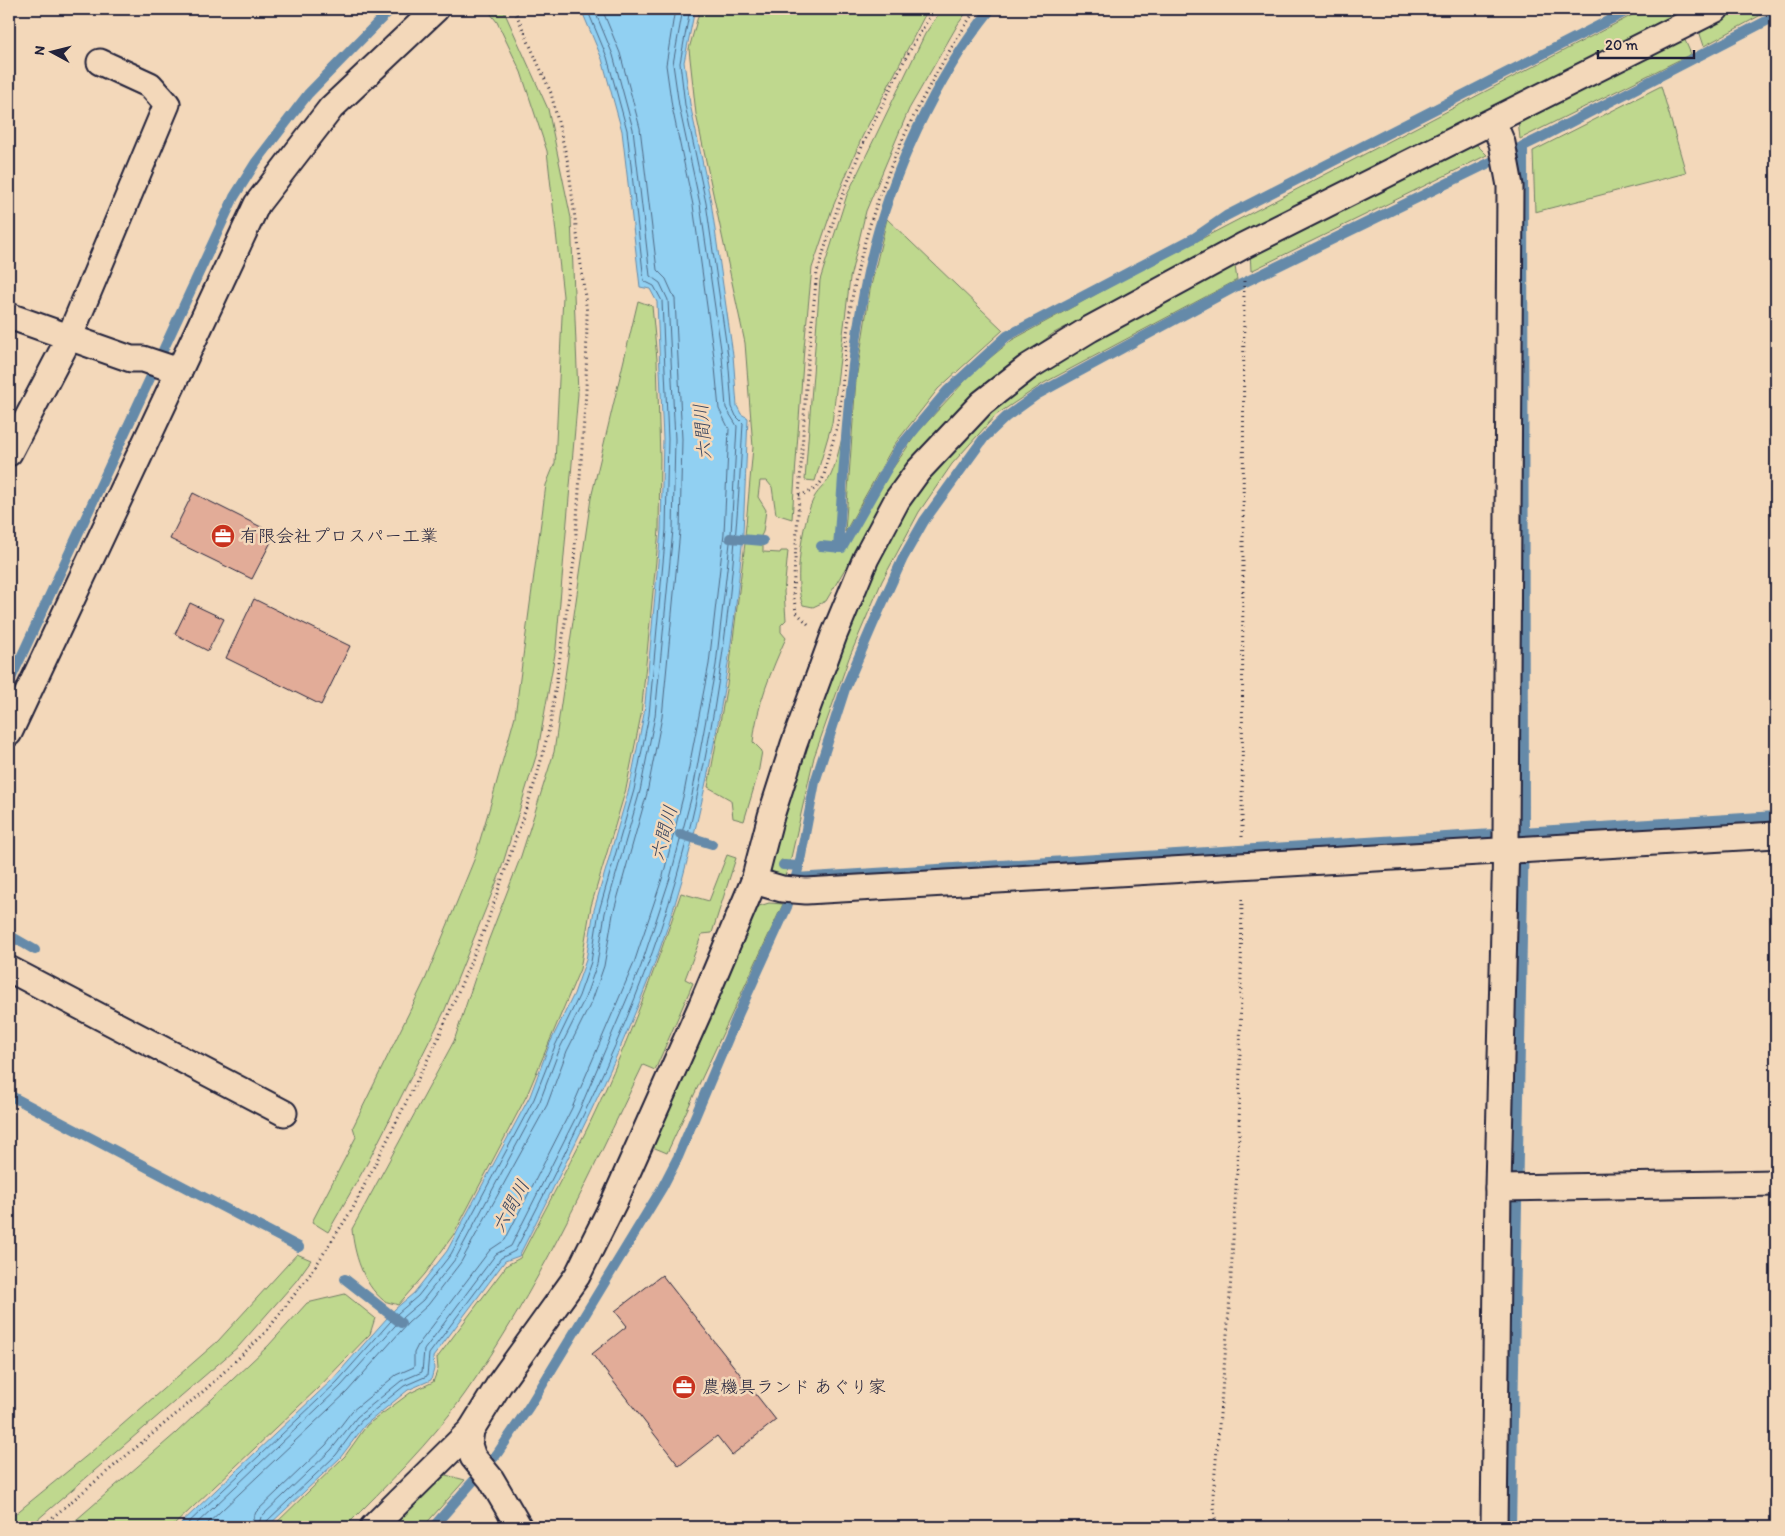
<svg xmlns="http://www.w3.org/2000/svg" width="1785" height="1536" font-family="Itim,'Klee One',sans-serif">
<style>
.green{fill:#bfd88e;stroke:#707d64}
.water{fill:#91d0f2;stroke:#658aa9}
.lines{fill:none;stroke-linecap:round;stroke-linejoin:round}
.shore{stroke:#4e6884;stroke-width:1}
.stream{stroke:#658aa9;stroke-width:10}
.building{fill:#e2ac98;stroke:#22223b}
.street-casing{stroke:#22223b;stroke-width:29}
.path{stroke:#22223b;stroke-width:3;stroke-dasharray:1 4;stroke-linecap:butt}
.street{stroke:#f3d8ba;stroke-width:25}
.labels{text-anchor:middle;stroke-width:5;stroke-linejoin:round;paint-order:stroke}
.poi-label{font-size:18px;fill:#22223b;stroke:#f3d8ba;text-anchor:start}
.water-label{font-size:19px;font-style:italic;fill:#384560;stroke:#f3d8ba}
</style>
<rect width="100%" height="100%" fill="#f3d8ba"/>
<filter id="ink" filterUnits="userSpaceOnUse"><feTurbulence type="fractalNoise" baseFrequency=".02" numOctaves="2"/><feDisplacementMap in="SourceGraphic" scale="10" xChannelSelector="R" yChannelSelector="G"/><feConvolveMatrix kernelMatrix="1 2 1 2 8 2 1 2 1" color-interpolation-filters="sRGB"/></filter>
<g filter="url(#ink)">
<g class="green">
<path d="M487,9H503L548,109L571,218L578,394L556,648L538,750L499,876L444,1012L368,1162L328,1232L312,1222L356,1137L353,1127L425,980L474,860L491,803L515,716L546,485L555,463L563,296L547,151L521,72L497,22Z"/>
<path d="M700,9H928L862,137L832,209L812,268L804,348L792,519L776,514L772,487L767,481H760L758,497L766,510L763,532L760,538L745,536L753,447L745,343L696,114L689,49Z"/>
<path d="M942,9H969L958,24L909,109L866,211L850,278L832,423L815,481L805,480L820,280L847,195L925,34Z"/>
<path d="M1644,9H1687L1054,333L984,384L905,467L826,601L813,607L803,605C793,584 802,522 813,500C816,492 824,486 829,479C836,466 839,448 843,435L835,543H820L819,550L844,551L886,478L917,433L975,370L1012,340L1126,278Z"/>
<path d="M1737,9H1772L1704,46L1700,34L1702,27Z"/>
<path d="M1684,38L1691,54L1520,139L1518,119Z"/>
<path d="M1661,86L1686,173L1535,212L1533,151Z"/>
<path d="M1470,142L1477,145L1487,155L1251,271L1250,252Z"/>
<path d="M887,219L1003,330L938,389L894,445L845,532L856,380L870,290Z"/>
<path d="M1234,259L1237,280L1044,383L996,415L952,464L919,512L882,581L849,658L814,757L790,862L781,860L780,867L788,869L783,880L769,869L771,852L833,659L896,519L961,434L1053,360Z"/>
<path d="M638,301L652,306L657,359L660,458L659,530L641,715L626,789L591,906L580,969L527,1095L454,1234L425,1274L398,1305C394,1303 387,1303 383,1300C363,1284 354,1253 352,1229L454,1041L482,957L521,856L554,752L591,498Z"/>
<path d="M745,543L763,544V552L780,553L781,551H788L784,592L786,620L781,625V632L786,638C771,671 757,705 753,742L762,751L758,774L744,821L733,818L731,800L708,787L728,679Z"/>
<path d="M727,855L736,858L712,933L702,934L685,979L693,983L655,1070L643,1065C589,1177 537,1292 464,1395C430,1443 387,1485 345,1527H272L345,1456L367,1425L410,1393L433,1382L438,1369L437,1358L507,1265L520,1258C542,1215 565,1173 587,1129C624,1053 654,973 681,893L709,901Z"/>
<path d="M769,903L783,904L667,1153L650,1146L756,907Z"/>
<path d="M297,1254L311,1260L296,1281L239,1346L29,1527H9V1519L90,1453L218,1341Z"/>
<path d="M345,1294L375,1318L370,1334L317,1389L172,1527H68L176,1433L268,1346L307,1303Z"/>
<path d="M446,1475L465,1480L423,1527H385L433,1482Z"/>
</g>
<path class="water" d="M581,9H695L684,62L690,104L711,202L733,355L737,406L741,414L748,418C746,456 745,495 743,533C734,649 713,767 682,880C645,1011 580,1134 519,1256L505,1261L433,1357L434,1369L431,1380L408,1390L365,1425L340,1458L267,1527H177L333,1379L395,1309L414,1293L447,1251L530,1096L550,1043L574,994L586,960L594,910L629,789L644,714L661,530L663,439L657,302L650,289L640,287L622,131L602,59Z"/>
<g class="lines">
<g class="shore">
<path d="M184,1527L337,1382L398,1313L418,1296L451,1254L534,1099L555,1046L579,996L591,962L599,911L634,790L649,715L666,530L668,439L662,301L654,286L644,281L627,130L607,57L587,9"/>
<path d="M193,1527L341,1386L403,1317L423,1300L456,1258L540,1101L560,1048L585,998L597,964L605,913L640,791L655,716L673,530L675,439L668,300L660,283L650,276L633,129L613,55L594,9"/>
<path d="M204,1527L347,1392L408,1323L428,1305L461,1262L547,1105L567,1051L592,1001L604,966L613,914L647,793L662,717L680,531L682,439L675,299L666,279L657,270L640,128L620,53L602,9"/>
<path d="M250,1527L256,1512L326,1445L352,1411L396,1375L414,1367V1353L418,1345L490,1250L505,1240L572,1108L634,963L663,876L684,793L709,664L724,533L729,429L719,409L714,357L693,205L672,107L666,65L675,9"/>
<path d="M258,1527L261,1517L331,1450L357,1417L401,1381L422,1372L424,1350L496,1254L511,1246L579,1111L641,966L670,878L692,795L716,665L731,534L737,426L726,408L722,356L700,204L679,106L673,64L683,9"/>
<path d="M264,1527L266,1522L336,1455L361,1421L404,1386L427,1376L429,1354L501,1258L515,1251C577,1131 639,1009 676,879C719,730 735,577 743,423L736,416L732,407L728,356L706,203L685,105L680,63L690,9"/>
</g>
<g class="stream">
<path d="M730,538L763,541"/>
<path d="M821,546L842,548L899,448L947,391L1007,336L1194,238L1226,216L1631,9"/>
<path d="M838,548C845,453 849,356 870,263C890,176 935,78 991,9"/>
<path d="M9,683L234,197L256,162L308,94L391,9"/>
<path d="M680,834L712,844"/>
<path d="M783,865L799,866"/>
<path d="M796,878L1776,816"/>
<path d="M9,935L35,950"/>
<path d="M9,1095L299,1247"/>
<path d="M345,1279L401,1323"/>
<path d="M433,1527L497,1454L529,1407L662,1188L678,1157L738,1015L787,907L799,866L815,782L845,689L873,624L903,558L924,521L984,438L1006,417L1038,394L1233,288L1540,138L1776,16"/>
<path d="M1511,1527L1524,831L1523,146"/>
</g>
</g>
<g class="building">
<path d="M193,493L275,534L252,579L170,539Z"/>
<path d="M254,599L350,646L321,705L226,658Z"/>
<path d="M190,603L224,619L208,651L175,634Z"/>
<path d="M662,1275L776,1420L732,1455L717,1436L679,1466L592,1354L627,1326L615,1311Z"/>
</g>
<g class="lines">
<g class="street-casing">
<g id="street">
<path d="M1493,122L1502,143L1510,186L1506,840L1498,1188L1494,1527"/>
<path d="M9,316L131,359H143L179,371L9,733"/>
<path d="M179,371L257,204L331,108L436,9"/>
<path d="M9,453L69,338L167,104L150,85L100,62"/>
<path d="M754,881L782,889L806,891L1776,835"/>
<path d="M9,969L284,1113"/>
<path d="M1498,1188L1776,1183"/>
<path d="M373,1527L471,1430"/>
<path d="M519,1527L491,1479L473,1457L469,1445L471,1430L500,1383L577,1276L614,1202L700,1009L754,881L771,816L794,744L834,635L866,558L897,500L918,471L982,403L1028,367L1090,329L1243,246L1716,9"/>
</g>
</g>
<g class="path">
<path d="M799,495C809,493 815,490 821,482C825,476 826,464 828,457C832,443 837,430 839,416C843,386 844,356 848,326C862,211 913,104 976,9"/>
<path d="M808,624L796,612L793,592L807,371L817,272L838,207L863,144L905,59L934,9"/>
<path d="M1242,837L1244,278"/>
<path d="M41,1527L206,1389L265,1333L311,1273L353,1208L437,1041L486,926L537,776L550,725L574,561L586,391L587,313L568,163L551,93L514,9"/>
<path d="M1221,1527L1215,1518L1213,1495L1229,1311L1239,1134L1242,896"/>
</g>
<use href="#street" class="street"/>
</g>
</g>
<defs>
<g id="office-disc" transform="scale(1.25)"><circle r="9.5" fill="#c8321e" stroke="#f3d8ba"/><path d="M-6-3h4V-5.5h4V-3h4V5H-6ZM-1-4.5V-3h2v-1.5ZM-6 0V1H6V0Z" fill="#fff"/></g>
</defs>
<g fill-rule="evenodd">
<use href="#office-disc" x="223" y="536"/>
<use href="#office-disc" x="684" y="1387"/>
</g>
<g class="labels">
<g class="poi-label">
<text x="240" y="542">有限会社プロスパー工業</text>
<text x="702" y="1393">農機具ランド あぐり家</text>
</g>
<g class="water-label">
<text transform="translate(702 432) rotate(-94)" y="7">六間川</text>
<text transform="translate(663 833) rotate(-75)" y="7">六間川</text>
<text transform="translate(510 1206) rotate(-61)" y="7">六間川</text>
</g>
</g>
<rect width="1785" height="1536" fill="none" stroke="#f3d8ba" stroke-width="30"/>
<rect x="15" y="15" width="1755" height="1506" fill="none" stroke="#22223b" stroke-width="2" filter="url(#ink)"/>
<g transform="translate(52 52) rotate(277)" stroke="#f3d8ba" stroke-width="4" paint-order="stroke">
<path d="M0-4L9 19L0 12L-9 19Z" fill="#22223b"/>
<text y="-8" font-size="14" font-weight="bold" text-anchor="middle" fill="#22223b">N</text>
</g>
<path d="M1598 50v8h96v-8" fill="none" stroke="#22223b" stroke-width="2.5"/>
<text x="1605" y="50" font-size="15" fill="#22223b" stroke="#f3d8ba" stroke-width="4" paint-order="stroke">20 m</text>
</svg>
